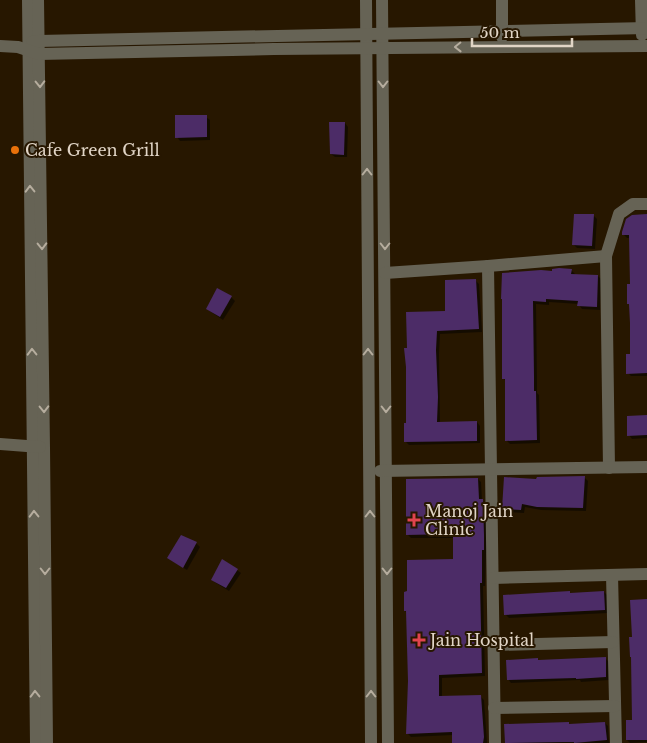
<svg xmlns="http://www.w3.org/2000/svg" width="647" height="743" font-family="'Libre Baskerville',serif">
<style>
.shadow{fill:#0007}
.building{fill:#4c2c67}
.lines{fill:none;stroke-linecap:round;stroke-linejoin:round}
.minor{stroke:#666355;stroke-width:12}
.oneway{stroke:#b6ad9e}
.food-dot{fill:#e8710a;stroke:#271700;stroke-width:2}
.health-dot{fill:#e0444e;stroke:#271700;stroke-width:2}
.labels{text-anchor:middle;stroke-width:4;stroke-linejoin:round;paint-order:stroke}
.poi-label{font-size:16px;fill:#e1d5c6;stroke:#271700;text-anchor:start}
</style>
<rect width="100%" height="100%" fill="#271700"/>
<g class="shadow">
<path d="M206,117L210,120V140L180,141L177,137Z"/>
<path d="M345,123L348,127L347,157H335L331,154Z"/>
<path d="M594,216L597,219L595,249L577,248L574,245Z"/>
<path d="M647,216V376H631L628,373L632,355L630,238H627L623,234Z"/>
<path d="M571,270L575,274V275L598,276L601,279L600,310L582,309L579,305V304L549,302V305L536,304L537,380V393L539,395L540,443L510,444L506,440V381L503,378V300L553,272Z"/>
<path d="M476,281L479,284L482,332L440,334L439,354L440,423L477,422L480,426V443L409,445L406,442L407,424L408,349L446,312Z"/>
<path d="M217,290L231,297L235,301L223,320L211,312L207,309Z"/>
<path d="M647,417V438L632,439L629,435Z"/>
<path d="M584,477L588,481L586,511L541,510L525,507L524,513L507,512L503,509L538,480Z"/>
<path d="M478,479L481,482L482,500L486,504L487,553H486L485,586H483L485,676L442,678V698L481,697L484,700L487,743H453V735L411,737L407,733L409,681L407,613L405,611L454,560V538H411L407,534Z"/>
<path d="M181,536L197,544L200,547L187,570L172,561L169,558Z"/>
<path d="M237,570L241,573L229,591L216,583L212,580Z"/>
<path d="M604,592L607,595L608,613L509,618L505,614L570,594Z"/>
<path d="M647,601V742L630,743L627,740L633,721V638Z"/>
<path d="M605,658L609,662V680L581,682L580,680L511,683L508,679L539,661Z"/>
<path d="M605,723L608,726L609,743H506L569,725Z"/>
</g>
<g class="building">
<path d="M175,115H207V137L175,138Z"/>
<path d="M329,122H345L344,155L330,154Z"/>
<path d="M574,214H594L592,246L572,245Z"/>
<path d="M647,214V373L626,374V354H630V323L629,304H627V284H630L629,235H622V232L626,219L632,215Z"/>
<path d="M559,268L572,269L571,274L598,275L597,307L577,306L578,301L546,299V302L533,301L534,376V391H536L537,440L505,441V379H502V299H501L502,273L541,270L552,271V269Z"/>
<path d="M476,279L479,329L437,331L436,350L438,397L437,422L477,421V441L404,442V423H406V367L404,348H407L406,312L445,311V280Z"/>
<path d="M217,288L232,296L220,317L206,309Z"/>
<path d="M647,415V435L627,436V416Z"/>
<path d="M585,476L583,508L537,507L522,504L521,510L502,509L504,477L536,479L537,477Z"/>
<path d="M478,478L479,499H483L484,535V550H482V583H480L482,673L439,675V696L481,695L484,737L483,743H452V732L406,734L408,681L406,611H404V592L407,591V560L453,559V534L406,535V479Z"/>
<path d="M181,535L197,542L183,568L167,558Z"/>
<path d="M222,559L238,569L226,588L211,580Z"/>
<path d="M570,591V593L604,591L605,610L504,615L503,595Z"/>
<path d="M647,599V740H626V720H632L631,657H630L629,637H632L630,600Z"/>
<path d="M606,657V677L576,679V678L507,680L506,660L538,658V660Z"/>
<path d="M569,722V724L605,722L607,740L574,743V742H563L505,743L504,724Z"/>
</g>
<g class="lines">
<g class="minor">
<path d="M28,0L36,743"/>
<path d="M38,0L44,447L47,743"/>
<path d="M366,0L371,743"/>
<path d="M382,0L388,743"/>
<path d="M502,0V37"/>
<path d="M641,0L642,35"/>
<path d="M32,42L39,41L647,28"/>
<path d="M0,46L18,47L39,54L274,49L647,46"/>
<path d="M488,266L495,743"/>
<path d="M385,273L488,266L606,256"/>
<path d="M0,444L40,447"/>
<path d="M609,468L606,256L619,214L633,204H647"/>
<path d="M380,471L647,467"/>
<path d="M612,575L616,743"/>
<path d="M493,578L647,574"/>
<path d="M494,645L613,642"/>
<path d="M494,708L615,706"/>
</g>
</g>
<defs><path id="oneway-chevron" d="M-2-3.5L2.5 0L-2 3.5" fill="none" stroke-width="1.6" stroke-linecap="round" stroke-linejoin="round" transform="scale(1.25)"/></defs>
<g class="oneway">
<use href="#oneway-chevron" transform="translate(458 47) rotate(179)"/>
<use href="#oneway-chevron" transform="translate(40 84) rotate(89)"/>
<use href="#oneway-chevron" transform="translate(383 84) rotate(90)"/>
<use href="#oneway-chevron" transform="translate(367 172) rotate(-90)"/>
<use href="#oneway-chevron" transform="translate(30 189) rotate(-91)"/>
<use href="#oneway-chevron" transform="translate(42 246) rotate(89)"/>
<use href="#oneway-chevron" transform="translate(385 246) rotate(90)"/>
<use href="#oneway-chevron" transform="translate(32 352) rotate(-91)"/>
<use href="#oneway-chevron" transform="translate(368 352) rotate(-90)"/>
<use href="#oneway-chevron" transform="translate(44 409) rotate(89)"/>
<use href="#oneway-chevron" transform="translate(386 409) rotate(90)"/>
<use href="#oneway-chevron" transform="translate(34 514) rotate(-91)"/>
<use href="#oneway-chevron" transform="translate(370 514) rotate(-90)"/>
<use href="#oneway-chevron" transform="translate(45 571) rotate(90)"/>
<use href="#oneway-chevron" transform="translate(387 571) rotate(90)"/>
<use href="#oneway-chevron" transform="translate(35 694) rotate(-91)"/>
<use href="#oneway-chevron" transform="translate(371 694) rotate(-90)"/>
</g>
<circle class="food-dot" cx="15" cy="150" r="5"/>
<g class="health-dot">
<path d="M411.5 512.5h5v5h5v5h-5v5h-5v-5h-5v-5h5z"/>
<path d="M416.5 632.5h5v5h5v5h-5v5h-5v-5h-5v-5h5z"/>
</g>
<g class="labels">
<g class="poi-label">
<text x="25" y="156">Cafe Green Grill</text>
<text x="425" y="517">Manoj Jain<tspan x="425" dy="18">Clinic</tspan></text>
<text x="430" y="646">Jain Hospital</text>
</g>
</g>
<path d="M472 38v8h100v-8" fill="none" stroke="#e1d5c6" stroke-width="2.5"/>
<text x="480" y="38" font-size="15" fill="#e1d5c6" stroke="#271700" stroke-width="4" paint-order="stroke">50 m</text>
</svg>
